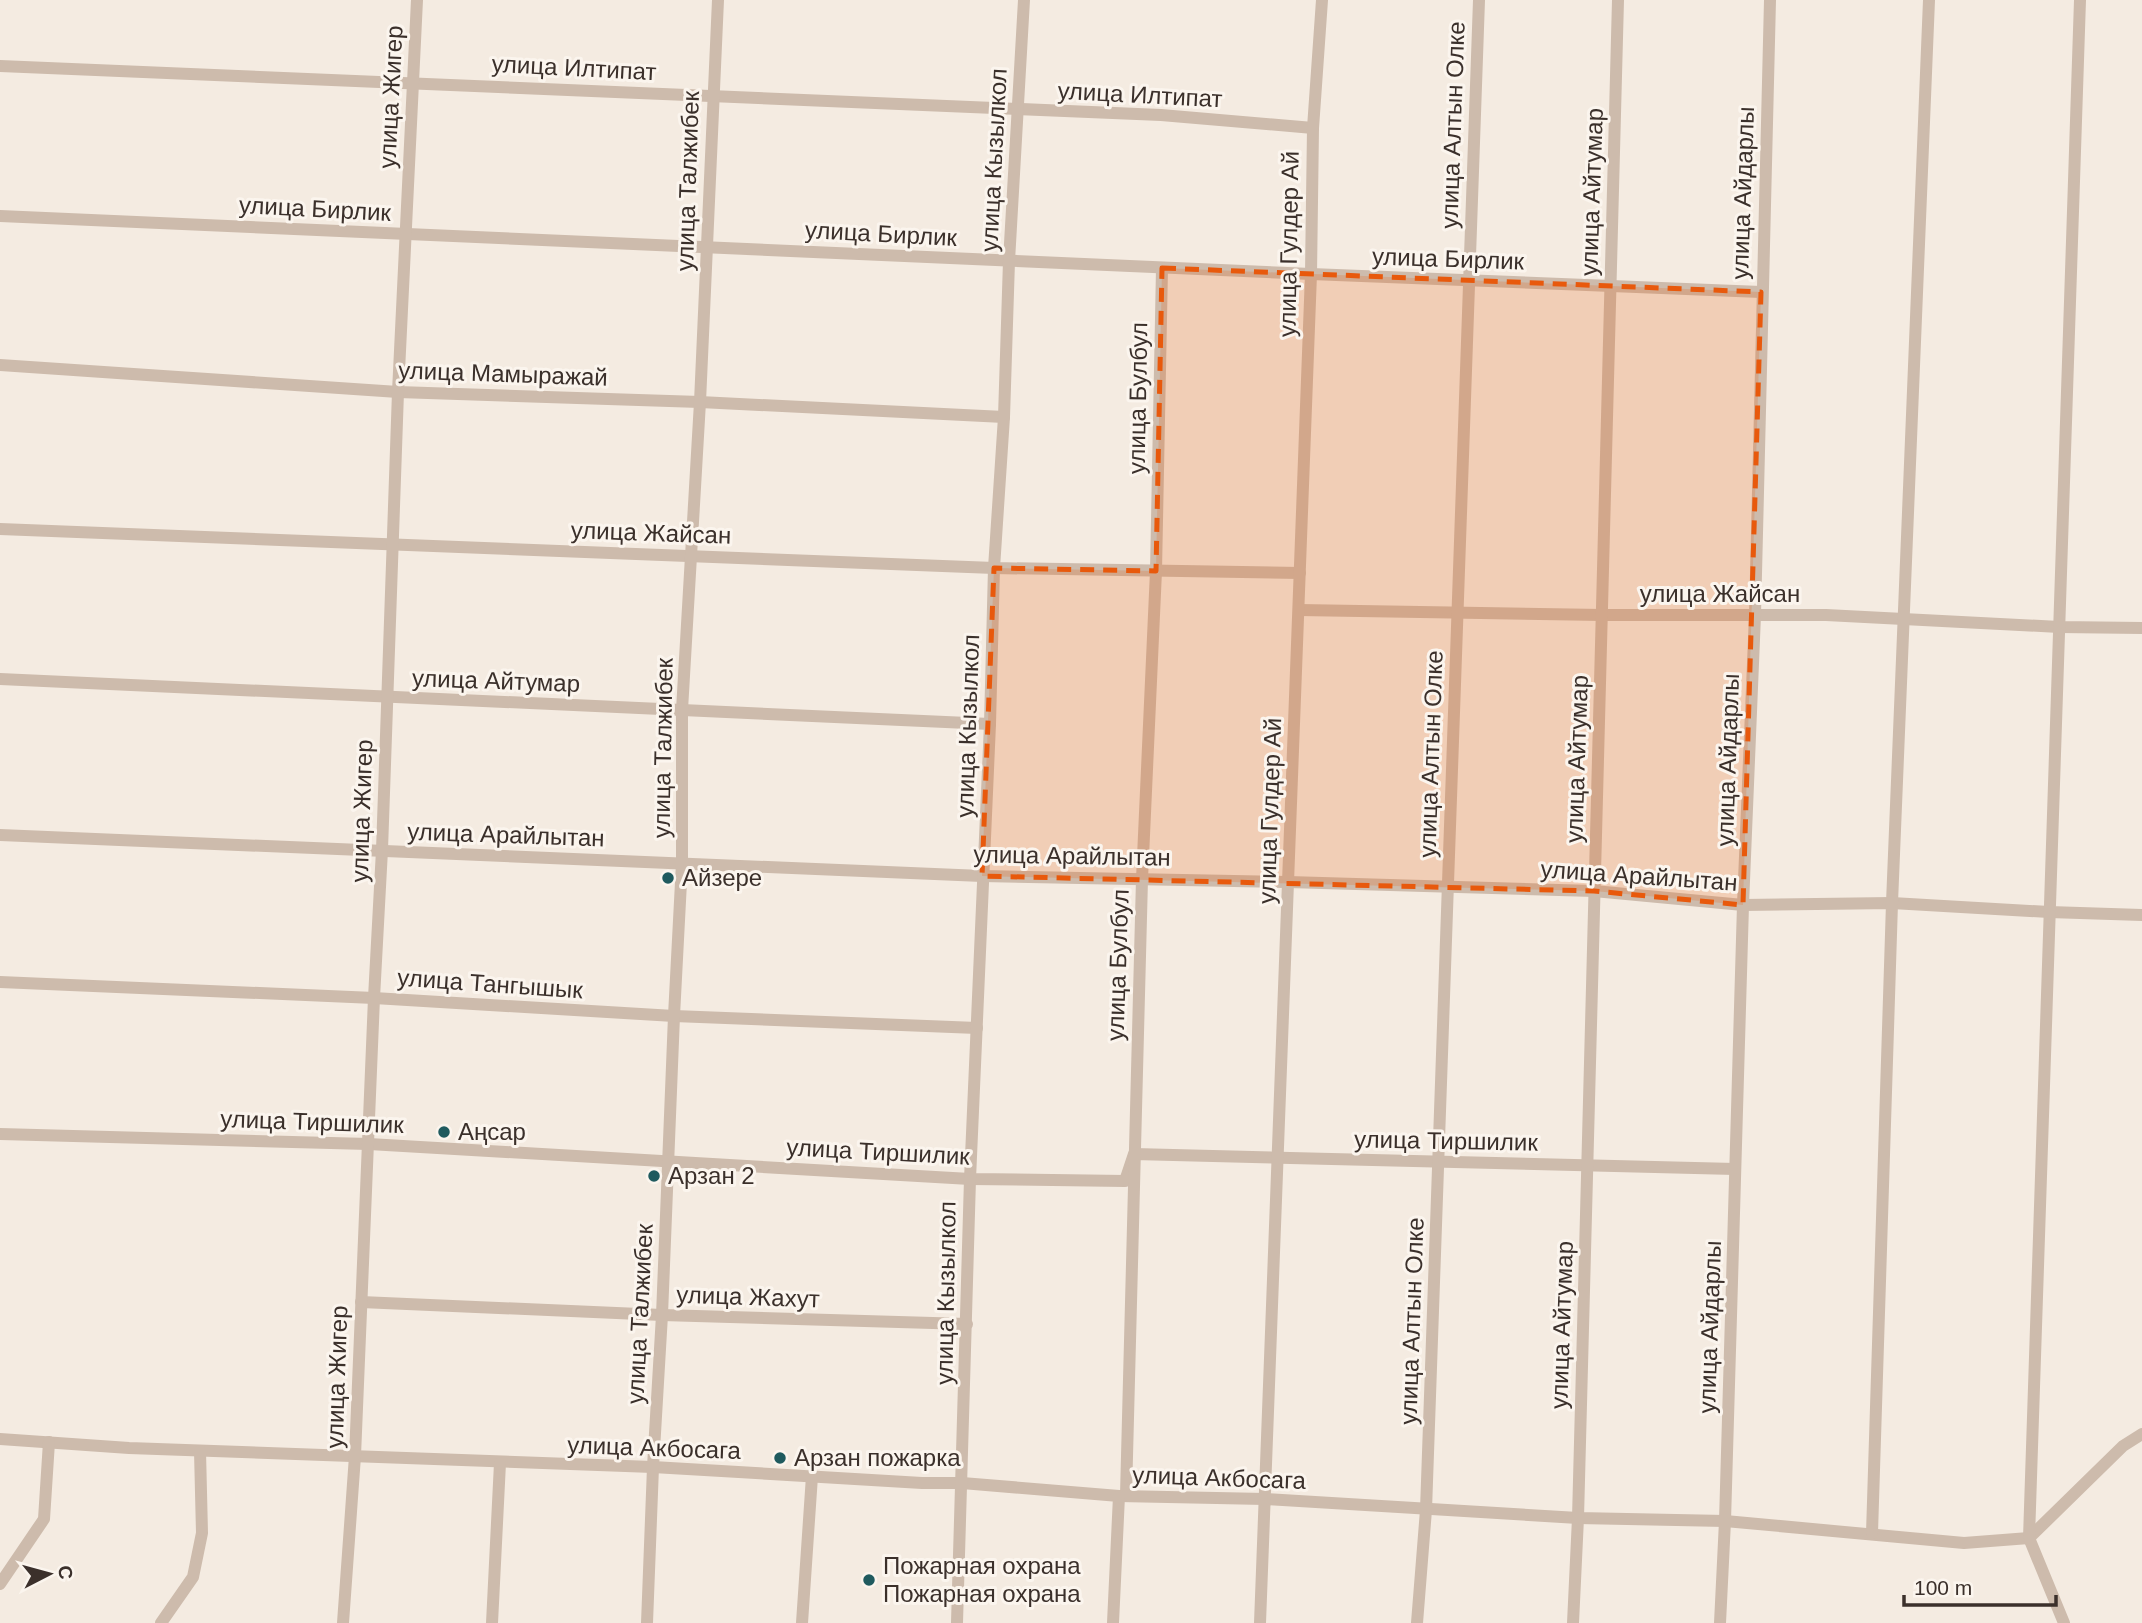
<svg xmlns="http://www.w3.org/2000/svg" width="2142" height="1623" font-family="Helvetica,sans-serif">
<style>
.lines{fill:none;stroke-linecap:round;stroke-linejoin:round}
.street{stroke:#cdbbac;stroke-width:12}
.marked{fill:#e8590c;fill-opacity:0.2;stroke:#e8590c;stroke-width:5;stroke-dasharray:14 9;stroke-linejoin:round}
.poi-dot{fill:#1f5a5e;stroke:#fbf5ee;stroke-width:2.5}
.labels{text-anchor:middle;stroke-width:6;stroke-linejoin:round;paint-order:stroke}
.street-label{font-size:24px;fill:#3b302b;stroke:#fbf5ee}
.poi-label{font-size:24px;fill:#3b302b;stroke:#fbf5ee;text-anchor:start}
</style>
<rect width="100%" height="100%" fill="#f4ebe1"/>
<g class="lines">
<g class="street">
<path d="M0,66L1161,115L1313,128"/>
<path d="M0,216L1311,274L1761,292"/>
<path d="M0,365L398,392L700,402L1004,417"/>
<path d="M0,529L994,568L1300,573"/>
<path d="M1299,610L1602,615H1826L2059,627L2142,628"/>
<path d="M0,679L990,724"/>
<path d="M0,835L982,876L1288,882L1594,891L1743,905L1892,903L2049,912L2142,915"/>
<path d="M0,982L374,998L674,1016L977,1028"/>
<path d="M0,1134L369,1144L970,1179L1125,1181L1134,1154L1735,1169"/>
<path d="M361,1302L662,1315L967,1324"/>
<path d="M0,1439L129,1448L653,1467L922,1483H962L1119,1496L1265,1499L1578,1518L1725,1521L1964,1543L2029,1538L2123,1446L2142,1434"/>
<path d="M1126,1495L1142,879L1156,571L1162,268"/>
<path d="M1872,1533L1892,903L1929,0"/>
<path d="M0,1584L44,1519L49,1442"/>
<path d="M161,1623L193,1577L202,1533L200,1451"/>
<path d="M343,1623L355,1456L374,998L382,850L398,392L417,0"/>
<path d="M492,1623L500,1463"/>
<path d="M647,1623L653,1467L662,1315L674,1016L682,863V710L700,402L718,0"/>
<path d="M802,1623L812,1476"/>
<path d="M957,1623L970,1179L990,724L994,568L1004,417L1009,261L1024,0"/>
<path d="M1113,1623L1119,1496"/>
<path d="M1260,1623L1311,274L1313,128L1322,0"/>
<path d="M1417,1623L1426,1510L1479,0"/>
<path d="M1573,1623L1578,1518L1618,0"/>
<path d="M1720,1623L1725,1521L1743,905L1755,615L1770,0"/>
<path d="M2064,1623L2029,1538L2080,0"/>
</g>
</g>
<path class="marked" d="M1162,268L1761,292L1743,905L1594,891L982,876L994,568L1156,571Z"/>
<g class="poi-dot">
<circle cx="668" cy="878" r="7"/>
<circle cx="444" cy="1132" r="7"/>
<circle cx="654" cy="1176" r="7"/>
<circle cx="780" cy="1458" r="7"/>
<circle cx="869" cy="1580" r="7"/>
</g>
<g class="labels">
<g class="street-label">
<text transform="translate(574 68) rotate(3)" y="8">улица Илтипат</text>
<text transform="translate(1140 95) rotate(3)" y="8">улица Илтипат</text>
<text transform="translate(391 97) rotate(-87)" y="8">улица Жигер</text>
<text transform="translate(1453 125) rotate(-88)" y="8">улица Алтын Олке</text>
<text transform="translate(994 160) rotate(-87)" y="8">улица Кызылкол</text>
<text transform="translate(688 181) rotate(-88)" y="8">улица Талжибек</text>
<text transform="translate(1592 192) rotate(-88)" y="8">улица Айтумар</text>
<text transform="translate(1743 193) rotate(-88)" y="8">улица Айдарлы</text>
<text transform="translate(315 209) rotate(3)" y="8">улица Бирлик</text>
<text transform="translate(881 234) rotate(3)" y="8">улица Бирлик</text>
<text transform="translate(1289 244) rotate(-89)" y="8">улица Гулдер Ай</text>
<text transform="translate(1448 259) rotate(2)" y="8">улица Бирлик</text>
<text transform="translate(503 374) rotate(2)" y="8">улица Мамыражай</text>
<text transform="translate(1138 398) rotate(-89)" y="8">улица Булбул</text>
<text transform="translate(651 533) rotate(2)" y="8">улица Жайсан</text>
<text x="1720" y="602">улица Жайсан</text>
<text transform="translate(496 681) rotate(2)" y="8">улица Айтумар</text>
<text transform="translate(968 726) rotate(-88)" y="8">улица Кызылкол</text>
<text transform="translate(663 748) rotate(-89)" y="8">улица Талжибек</text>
<text transform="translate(1431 754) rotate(-88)" y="8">улица Алтын Олке</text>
<text transform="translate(1577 759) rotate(-88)" y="8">улица Айтумар</text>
<text transform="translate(1728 760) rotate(-88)" y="8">улица Айдарлы</text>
<text transform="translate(362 811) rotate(-88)" y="8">улица Жигер</text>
<text transform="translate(1270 811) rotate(-88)" y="8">улица Гулдер Ай</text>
<text transform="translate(506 835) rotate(2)" y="8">улица Арайлытан</text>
<text transform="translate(1072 856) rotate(1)" y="8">улица Арайлытан</text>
<text transform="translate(1639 876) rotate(4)" y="8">улица Арайлытан</text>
<text transform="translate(1118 965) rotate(-88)" y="8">улица Булбул</text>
<text transform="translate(490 984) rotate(4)" y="8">улица Тангышык</text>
<text transform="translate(312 1122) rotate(2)" y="8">улица Тиршилик</text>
<text transform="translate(1446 1141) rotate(1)" y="8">улица Тиршилик</text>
<text transform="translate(878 1152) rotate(3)" y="8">улица Тиршилик</text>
<text transform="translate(946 1293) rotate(-89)" y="8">улица Кызылкол</text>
<text transform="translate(748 1297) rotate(2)" y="8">улица Жахут</text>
<text transform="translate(640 1314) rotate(-87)" y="8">улица Талжибек</text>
<text transform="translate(1412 1321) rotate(-88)" y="8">улица Алтын Олке</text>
<text transform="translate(1562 1325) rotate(-88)" y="8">улица Айтумар</text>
<text transform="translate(1710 1327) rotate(-88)" y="8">улица Айдарлы</text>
<text transform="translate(337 1377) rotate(-88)" y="8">улица Жигер</text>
<text transform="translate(654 1448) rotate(2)" y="8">улица Акбосага</text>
<text transform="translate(1219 1478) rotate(2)" y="8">улица Акбосага</text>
</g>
<g class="poi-label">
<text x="682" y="886">Айзере</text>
<text x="458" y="1140">Аңсар</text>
<text x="668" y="1184">Арзан 2</text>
<text x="794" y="1466">Арзан пожарка</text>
<text x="883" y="1574">Пожарная охрана<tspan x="883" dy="28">Пожарная охрана</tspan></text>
</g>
</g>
<g transform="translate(49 1574) rotate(84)" stroke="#fbf5ee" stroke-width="5" paint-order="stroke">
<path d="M0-5L12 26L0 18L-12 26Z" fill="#3b302b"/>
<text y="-10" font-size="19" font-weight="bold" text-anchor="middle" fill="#3b302b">С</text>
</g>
<path d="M1904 1595v10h152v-10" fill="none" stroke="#3b302b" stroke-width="3.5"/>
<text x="1914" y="1595" font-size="21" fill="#3b302b" stroke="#fbf5ee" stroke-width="5" paint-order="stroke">100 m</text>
</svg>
